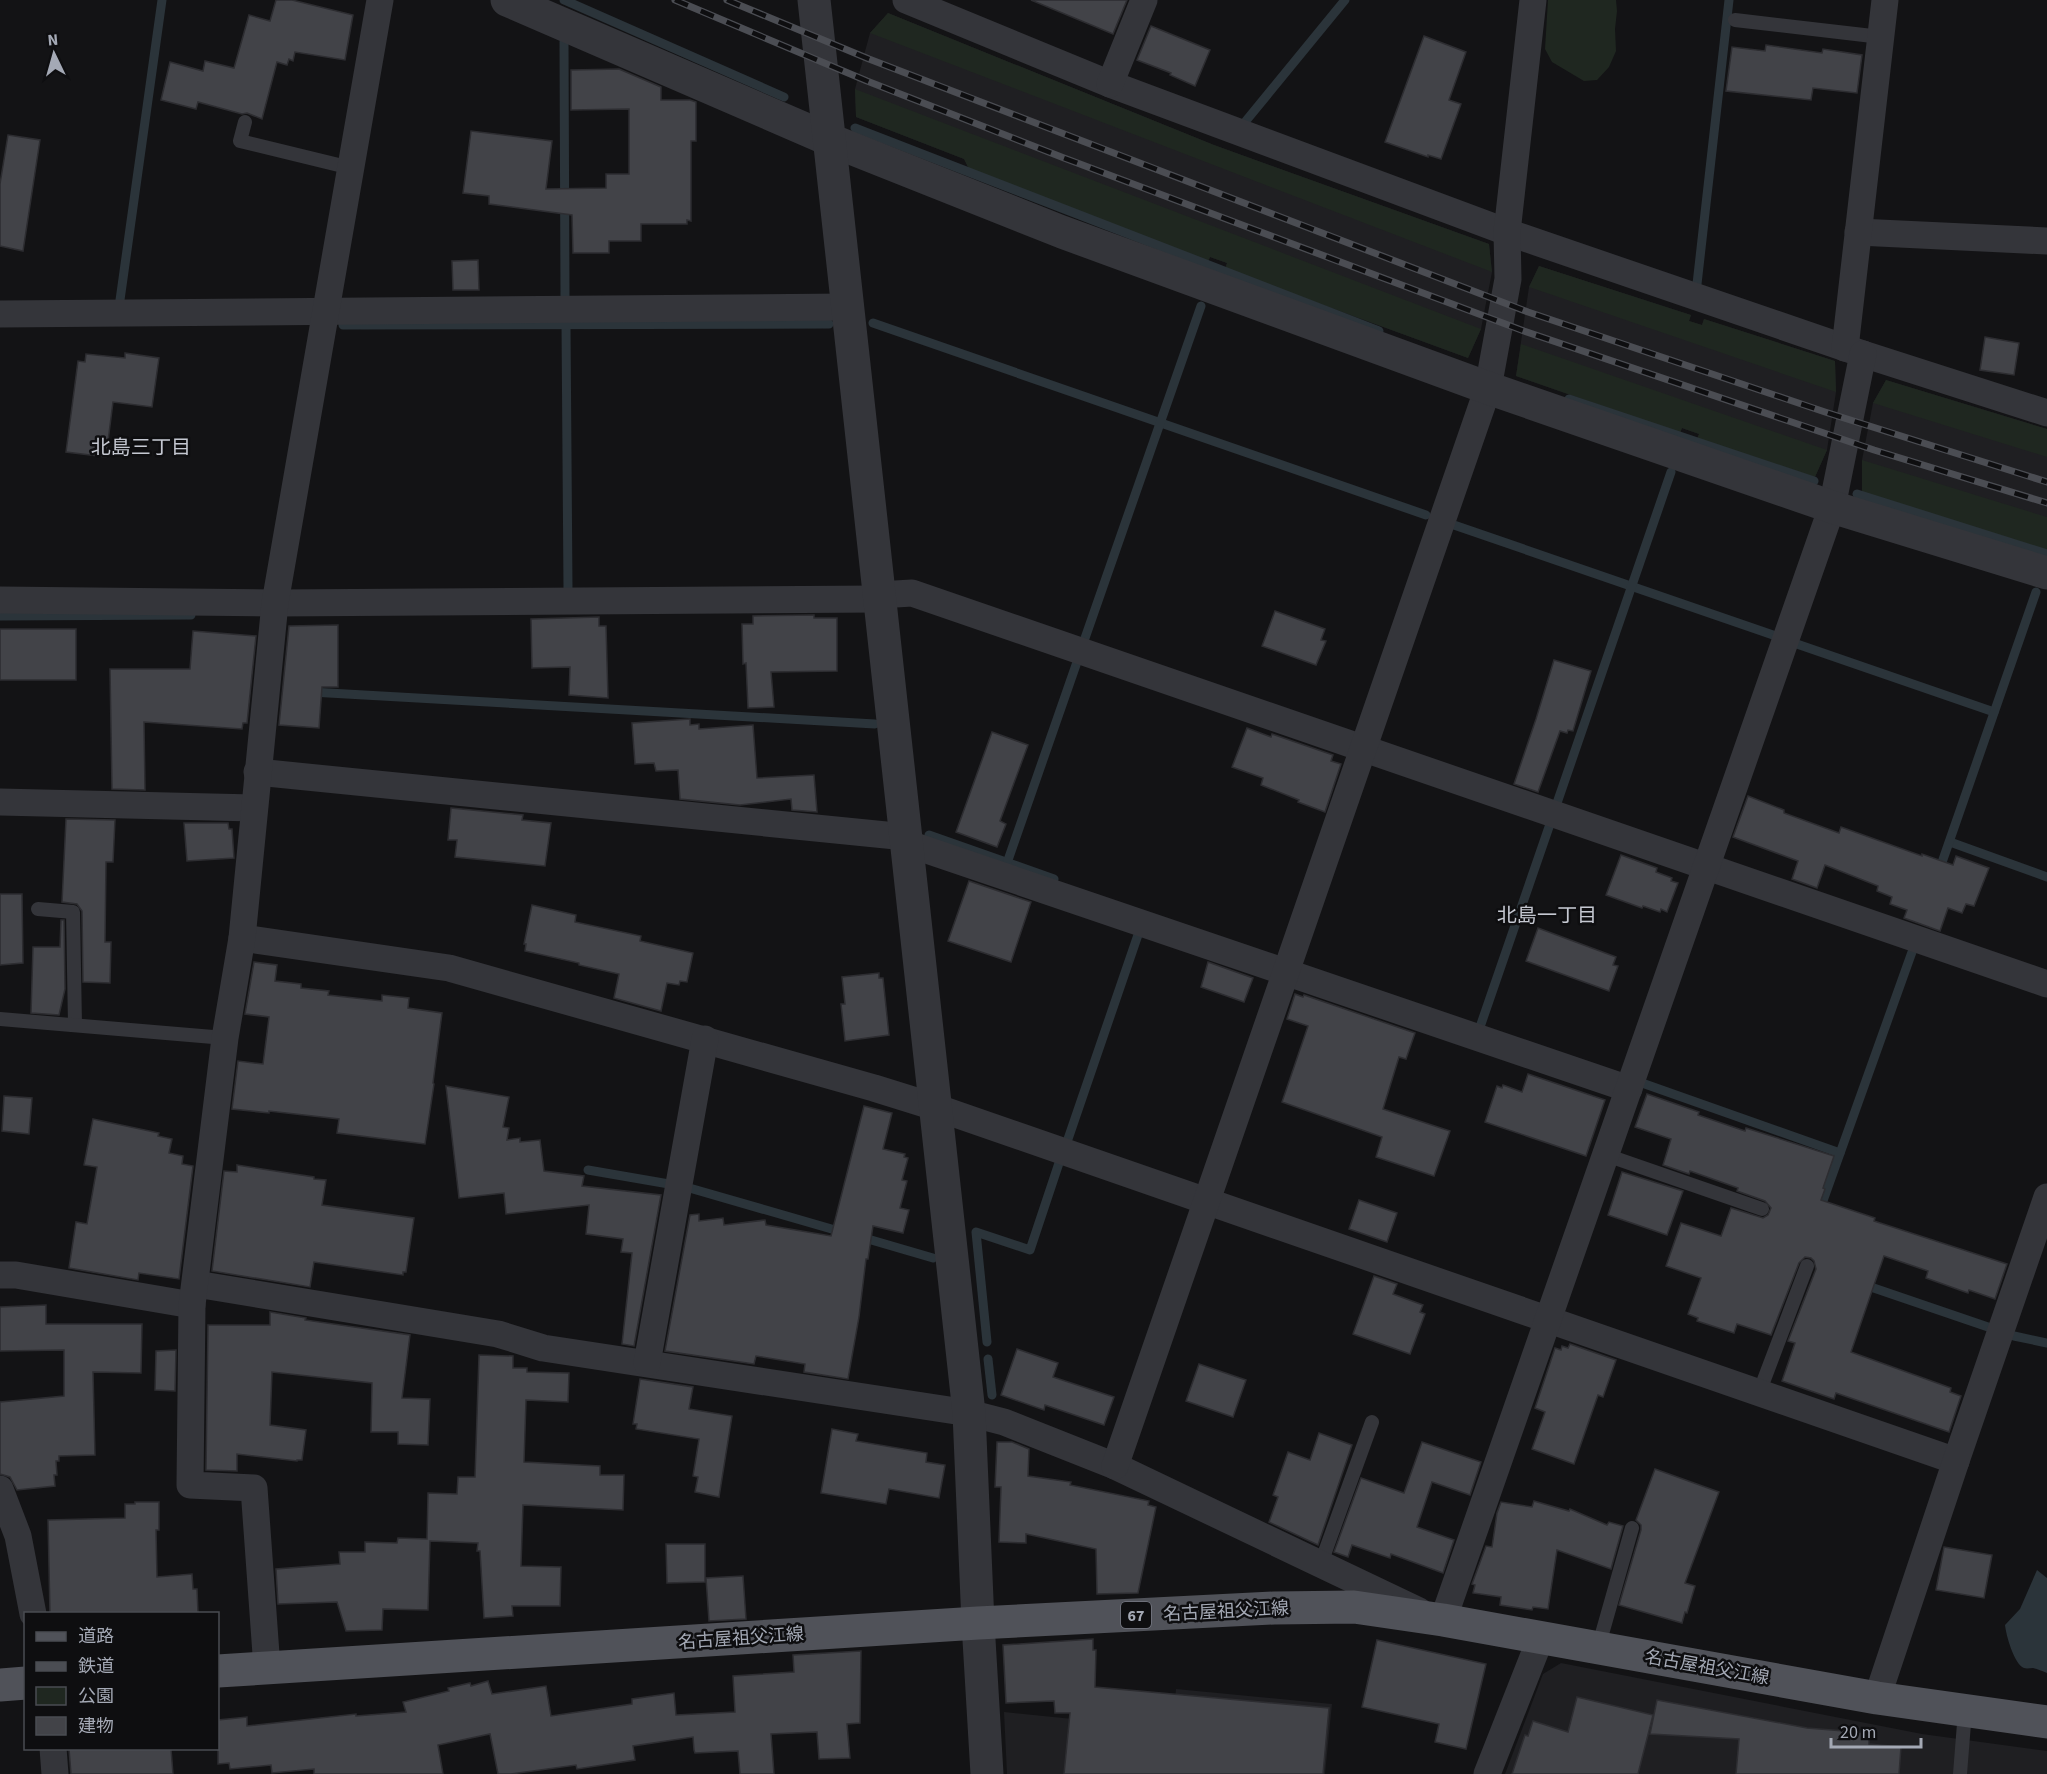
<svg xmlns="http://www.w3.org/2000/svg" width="2047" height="1774" font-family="'Source Sans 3','Noto Sans JP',sans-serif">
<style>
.built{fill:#1f1f22}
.green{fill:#1f2720}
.water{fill:#2b343a}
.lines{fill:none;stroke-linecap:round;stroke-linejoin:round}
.stream{stroke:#2b343a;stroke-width:9}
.building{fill:#424348;stroke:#2d2d31;stroke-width:1.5}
.service{stroke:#34353a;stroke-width:14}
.minor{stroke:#34353a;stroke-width:27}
.tertiary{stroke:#34353a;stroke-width:33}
.primary{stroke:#505259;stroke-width:33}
.rail-casing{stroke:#4b4d53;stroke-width:7}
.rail{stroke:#0e0e10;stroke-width:4.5;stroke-dasharray:14;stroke-linecap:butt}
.labels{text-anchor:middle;stroke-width:5;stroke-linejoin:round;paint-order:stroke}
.shield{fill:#0e0e10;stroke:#777a84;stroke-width:1.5}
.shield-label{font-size:16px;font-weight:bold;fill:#a4a9b5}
.street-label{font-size:18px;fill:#a4a9b5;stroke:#0e0e10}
.neighbourhood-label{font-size:20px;fill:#c5c8d1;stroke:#0e0e10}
</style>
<rect width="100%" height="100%" fill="#131315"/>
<g class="built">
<path d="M888,13L1214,145L1489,244L1492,272L1481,329L1468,358L1225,269L1227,263L1210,257L1208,262L969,169L964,159L856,117L855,89L870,33Z"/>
<path d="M1539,266L1691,315L1689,321L1702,325L1704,319L1835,361L1836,392L1827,450L1815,477L1697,439L1699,434L1682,428L1680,433L1516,376L1529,287Z"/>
<path d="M1886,380L2047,429V550L1862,492V460L1873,403Z"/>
<path d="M1561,1663L1922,1734L2047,1751V1774H1505L1543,1674Z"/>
<path d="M1176,1689L1332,1704L1325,1774H1007L1004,1712L1172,1729Z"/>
</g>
<g class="green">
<path d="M1548,0H1616L1617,11L1615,29L1616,51L1609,67L1597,80L1584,81L1552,62L1545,49Z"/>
<path d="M888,13L1214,145L1489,244L1492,272L870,33Z"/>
<path d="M855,89L1481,329L1468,358L1225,269L1227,263L1210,257L1208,262L969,169L964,159L856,117Z"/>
<path d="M1539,266L1691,315L1689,321L1702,325L1704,319L1835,361L1836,392L1529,287Z"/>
<path d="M1521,344L1827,450L1815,477L1697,439L1699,434L1682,428L1680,433L1516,376Z"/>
<path d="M1886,380L2047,429V457L1873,403Z"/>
<path d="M1862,460L2047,517V550L1862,492Z"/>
</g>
<path class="water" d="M2037,1570L2047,1578V1673C2042,1671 2038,1669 2033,1668C2030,1668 2027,1669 2024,1668C2014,1664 2006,1635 2005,1625L2020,1609Z"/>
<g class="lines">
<g class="stream">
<path d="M564,0L784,97"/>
<path d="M564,42L565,296"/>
<path d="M1245,122L1345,0"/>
<path d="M855,128L1379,331"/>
<path d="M1697,284L1729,0"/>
<path d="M120,300L162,0"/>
<path d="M873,323L1426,515"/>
<path d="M566,324L568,589"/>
<path d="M343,325L829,324"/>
<path d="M1569,399L1814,481"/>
<path d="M1857,494L2047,554"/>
<path d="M1451,524L1773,635"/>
<path d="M0,616L191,615"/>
<path d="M1084,641L1201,306"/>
<path d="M1794,643L1994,712"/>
<path d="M311,692L875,724"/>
<path d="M1557,803L1671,472"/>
<path d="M929,835L1054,879"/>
<path d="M1950,842L2047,877"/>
<path d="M1007,863L1077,662"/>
<path d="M1939,871L2036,592"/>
<path d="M1480,1027L1550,824"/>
<path d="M1642,1083L1840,1153"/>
<path d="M1068,1139L1140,929"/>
<path d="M588,1170L669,1184"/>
<path d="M686,1187L842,1232"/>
<path d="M1819,1212L1912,952"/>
<path d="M861,1237L933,1258"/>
<path d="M1862,1284L1988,1327"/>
<path d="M2014,1336L2047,1343"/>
<path d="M987,1342L976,1232L1030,1250L1059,1163"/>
<path d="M988,1359L992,1395"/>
</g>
</g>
<g class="building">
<path d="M276,0H292L353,15L345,60L295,52L293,61L289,59L287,65L277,62L262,119L247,113L242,114L198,102L196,109L161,100L170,62L203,71L205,61L234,68L249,15L270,21Z"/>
<path d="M1031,0H1127L1113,34Z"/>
<path d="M1151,26L1210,50L1195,86L1170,75L1171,73L1137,60Z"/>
<path d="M1424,36L1466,52L1449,100L1461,104L1441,159L1428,155V157L1385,142Z"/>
<path d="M1766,45L1822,53L1823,49L1862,55L1857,93L1813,88L1811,100L1726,91L1732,47L1765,51Z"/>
<path d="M619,69L661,87V100H690L696,102V141H691V221L687,220V224H641V241H609V253H573L572,215L489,204V196L463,193L471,131L552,141L546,189L606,188V174H629V109L571,110V70Z"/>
<path d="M8,135L40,140L23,251L0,246V184Z"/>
<path d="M478,260L479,290H453L452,261Z"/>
<path d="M1985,337L2019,343L2014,375L1980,370Z"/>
<path d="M125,353L159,358L152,407L113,402L106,457L66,452L78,361L85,362L86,354L125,358Z"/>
<path d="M1275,611L1325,629L1321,640L1326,641L1316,665L1262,646Z"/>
<path d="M814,615V618H837V671L771,672L774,707L748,708L746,663L743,664L742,624H753V616Z"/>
<path d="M599,617V626H606L608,698L569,695L570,667L532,668L531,619Z"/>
<path d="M338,625V687H322L319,728L279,725L289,626Z"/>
<rect x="0" y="629" width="76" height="51"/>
<path d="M193,631L256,636L247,723H243L242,729L144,722L145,790L112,789L110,669H190Z"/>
<path d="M1554,660L1591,671L1573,731L1568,730L1567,733L1560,731L1538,792L1514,784L1536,719Z"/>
<path d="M690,719V725L699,724V729L753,725L757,778L814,775L817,812L792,810L791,799L740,805L680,799L678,770L656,771L654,763L635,764L632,723Z"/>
<path d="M1247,728L1271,737L1272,734L1333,755L1331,761L1341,764L1325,812L1298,802L1299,800L1261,785L1263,778L1232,767Z"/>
<path d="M992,732L1028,745L1000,821L1006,824L997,847L956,832Z"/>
<path d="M1748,796L1784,810V813L1839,833L1841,827L1922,856V854L1953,865L1956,856L1989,868L1974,906L1966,904L1962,913L1948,908L1940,931L1904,918L1907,910L1890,904L1892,897L1877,891L1878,886L1825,865L1817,888L1792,879L1798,861L1733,837Z"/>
<path d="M451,808L523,815L522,820L551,823L545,866L455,857L457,840H448Z"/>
<path d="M66,819L115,820L113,862H106L105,942H111L110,983L83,982L82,911L77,904L62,902Z"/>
<path d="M184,823H228L229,829H232L234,858L187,861Z"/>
<path d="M1621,855L1657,868L1656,872L1672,878L1671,881L1678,883L1667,912L1661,909L1660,912L1643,906L1642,908L1606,895Z"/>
<path d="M969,881L1031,902L1011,962L948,941Z"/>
<path d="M0,894H22L23,963L0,965Z"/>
<path d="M532,905L576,915L575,922L641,936L640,941L693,953L687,982L680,981L679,985L667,983L661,1011L614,998L619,974L579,965V963L525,951L526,944H524Z"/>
<path d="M61,920H64L65,989L59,1015L31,1013L33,947H60Z"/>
<path d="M1538,928L1616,957L1613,965L1618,966L1609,991L1526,961Z"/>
<path d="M254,962L277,965L275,981L301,984V988L329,991L328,995L382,1001V995L409,998L408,1008L442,1013L433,1083L434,1084L425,1144L337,1133L339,1119L269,1111V1113L232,1109L238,1061L263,1064L269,1017L245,1014Z"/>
<path d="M1208,962L1253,978L1244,1002L1201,987Z"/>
<path d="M879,973V978H883L889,1035L845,1041L841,1004H845L842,977Z"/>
<path d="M1295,994L1303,997L1304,995L1415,1033L1406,1059L1399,1057L1383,1109L1450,1131L1434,1176L1376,1157L1382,1137L1282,1102L1308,1026L1287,1019Z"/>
<path d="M1528,1074L1605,1100L1586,1156L1485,1122L1497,1086L1502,1088L1503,1085L1522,1092Z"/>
<path d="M446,1086L509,1097L503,1127L509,1128L507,1140L520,1138V1142L540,1140L544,1171L584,1176L582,1186L661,1195L634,1346L622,1344L632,1253L621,1252L623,1239L586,1234L589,1205L506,1214L504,1193L459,1198Z"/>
<path d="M1647,1094L1699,1112L1698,1115L1745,1131L1746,1128L1834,1156L1823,1188L1825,1189L1821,1200L1875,1218L1874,1221L2007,1264L1995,1299L1969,1290L1968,1293L1926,1278L1928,1271L1884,1256L1851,1352L1951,1388L1950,1392L1961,1396L1949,1432L1836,1393L1834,1399L1782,1381L1795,1343L1788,1341L1816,1269L1814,1261L1811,1258L1805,1257L1799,1263L1771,1335L1737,1324L1734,1333L1697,1321L1698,1318L1688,1314L1701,1278L1666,1266L1681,1223L1721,1236L1731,1208L1763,1218L1768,1215L1771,1208L1765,1201L1737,1191L1738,1188L1690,1171L1689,1174L1663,1165L1671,1139L1635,1127Z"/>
<path d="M4,1096L32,1098L29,1134L2,1131Z"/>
<path d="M864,1106L892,1113L883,1149L905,1154L904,1157L908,1158L902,1180L907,1181L900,1208L909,1210L903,1233L873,1226L868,1259H866L859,1317L848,1379L804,1372L805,1364L756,1356L754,1364L665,1351L690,1215L699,1214V1221L723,1218L724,1225L765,1220L766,1225L831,1236Z"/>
<path d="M93,1119L159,1133L158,1136L172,1139L169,1153L183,1156L182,1164L193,1166L179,1279L139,1273L138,1280L69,1268L76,1222L87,1224L97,1167L84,1165Z"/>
<path d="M237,1165L314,1177V1179L326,1180L322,1205L414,1218L406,1272H403V1275L314,1262L310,1287L212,1271L224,1171L237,1172Z"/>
<path d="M1622,1172L1683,1191L1667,1235L1608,1215Z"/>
<path d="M1359,1200L1397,1213L1387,1242L1349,1229Z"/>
<path d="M1374,1276L1397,1284L1393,1294L1423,1305L1420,1312L1425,1314L1410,1354L1353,1334Z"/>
<path d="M46,1305V1324H142L141,1373L93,1372L95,1455L59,1456V1461H56L57,1475H54L55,1486L17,1490L10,1477L0,1474V1402L64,1396V1350L0,1351V1307Z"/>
<path d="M270,1312L306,1318L305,1320L410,1335L402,1398L430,1399L428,1445L398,1444V1432H371L372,1383L272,1372L270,1425L306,1430L302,1460H297V1461L237,1454V1471L206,1470L208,1325H270Z"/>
<path d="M1570,1344L1616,1360L1603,1397L1598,1395L1574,1464L1532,1449L1545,1412L1535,1408L1555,1348L1561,1350L1562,1346L1568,1348Z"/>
<path d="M1017,1349L1058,1363L1053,1377L1114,1397L1104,1425L1045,1405L1044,1410L1001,1395Z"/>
<path d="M176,1350L175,1391L155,1390L156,1351Z"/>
<path d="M479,1355L513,1356V1368H527V1372L569,1373L568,1402L526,1400L524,1462L600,1466V1475H624L623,1510L523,1505L521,1566L561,1567L560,1606H512L513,1616L484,1618L480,1551H477L478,1543L430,1541L428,1610L383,1609L382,1630L346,1631L337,1602L278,1604L276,1569L340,1564L339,1552H365V1542L397,1543L398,1538L427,1539L428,1493L457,1494L458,1477H475Z"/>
<path d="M1199,1364L1246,1380L1233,1417L1186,1401Z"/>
<path d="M640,1379L693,1387L689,1409L732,1416L719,1497L695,1492L698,1477L693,1476L699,1439L636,1429L637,1424H633Z"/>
<path d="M832,1429L858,1434L856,1441L927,1453L926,1462L945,1465L939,1498L889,1489L886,1504L821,1493Z"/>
<path d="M1319,1433L1352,1445L1318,1545L1269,1522L1278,1497L1273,1495L1288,1452L1310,1460Z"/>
<path d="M997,1442H1012L1029,1449L1028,1476L1071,1482L1070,1485L1149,1501L1148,1505L1156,1507L1138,1593L1097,1594L1096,1549L1026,1534V1543L999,1542L1001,1487H995Z"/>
<path d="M1422,1442L1481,1462L1470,1495L1432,1482L1417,1527L1454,1540L1443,1573L1391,1554L1390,1558L1352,1545L1348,1557L1334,1552L1361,1478L1404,1493Z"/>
<path d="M1655,1469L1719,1492L1685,1583L1695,1586L1687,1613L1685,1612L1682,1623L1619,1605L1641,1530V1525L1636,1520Z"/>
<path d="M1534,1501L1569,1511L1570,1509L1607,1525L1609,1522L1623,1526L1611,1569L1557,1550L1548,1609L1533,1607L1532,1610L1500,1605L1501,1597L1473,1593L1475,1585L1472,1584L1486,1546L1492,1547L1497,1513L1501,1502L1532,1507Z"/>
<path d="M135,1502H159V1530H156L157,1577L192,1574L193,1589H197L198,1613L50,1614L48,1520L125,1518V1504H135Z"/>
<path d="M666,1544H705V1582L667,1583Z"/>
<path d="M1944,1547L1992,1555L1984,1598L1936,1590Z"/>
<path d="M743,1576L746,1619L709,1621L706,1578Z"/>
<path d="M1093,1639V1650H1096L1095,1687L1329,1708L1323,1774H1064L1070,1713H1055L1054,1701L1006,1703L1003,1645Z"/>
<path d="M1377,1640L1486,1664L1466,1749L1435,1742L1439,1724L1362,1707Z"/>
<path d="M861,1651L860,1723L847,1724L850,1758L819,1759L817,1732L771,1734L774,1774H740L738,1751L695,1753L694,1750L693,1737L633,1746L635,1760L577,1769L576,1765L511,1774H498L490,1734L438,1745L443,1774H314V1769L272,1773L271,1765L230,1769L229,1763L218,1764V1720L247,1717V1726L356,1714V1716L406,1712L403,1702L449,1691L448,1688L470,1683L471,1686L488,1681L492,1694L546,1686L551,1716L632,1704V1699L674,1693L676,1715L735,1712L733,1676L794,1672L793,1655Z"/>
<path d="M1577,1697L1653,1715L1638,1774H1512L1525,1735L1528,1736L1533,1721L1568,1732Z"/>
<path d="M1657,1700L1807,1728L1869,1733V1744L1901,1747L1899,1774H1736L1739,1739L1650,1734Z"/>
<path d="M69,1749H171L173,1774H71Z"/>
</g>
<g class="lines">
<g class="service">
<path d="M1735,20L1881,37"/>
<path d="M245,122L240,141L351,168"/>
<path d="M38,909L73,912L75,1025"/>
<path d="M0,1019L225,1038"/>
<path d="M1606,1155L1762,1209"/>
<path d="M1759,1393L1807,1266"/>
<path d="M1321,1563L1372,1422"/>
<path d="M1598,1648L1632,1528"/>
<path d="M1960,1774L1965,1711"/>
</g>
<g class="minor">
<path d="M906,0L1110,84L1507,232L1863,354L2047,413"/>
<path d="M1110,84L1144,0"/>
<path d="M1858,232L2047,241"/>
<path d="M0,314L847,307"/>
<path d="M1845,348L1885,0"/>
<path d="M879,595L912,593L2047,984"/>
<path d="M0,600L275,603L879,599"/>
<path d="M257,772L906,837"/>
<path d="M0,802L254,808"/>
<path d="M906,843L1629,1089"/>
<path d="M242,938L449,968L874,1088L935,1107L1956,1461"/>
<path d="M0,1275H16L192,1305"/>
<path d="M196,1284L498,1334L543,1348L969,1413L1004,1422L1115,1466L1419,1611"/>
<path d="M647,1363L705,1039"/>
<path d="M1115,1466L1488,388L1508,279L1507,232L1533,0"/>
<path d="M0,1489L18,1536L33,1614"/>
<path d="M1443,1620L1832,507L1863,354"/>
<path d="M267,1668L254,1488L190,1485L192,1305L225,1038L242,938L275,603L380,0"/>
<path d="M1877,1698L1957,1458L2047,1197"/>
<path d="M53,1748L55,1774"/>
<path d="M1487,1774L1541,1637"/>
</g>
<g class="tertiary">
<path d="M507,0L828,139L1062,232L1488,388L1832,507L2047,573"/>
<path d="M814,0L969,1413L978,1623L987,1774"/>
</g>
<g class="primary">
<path d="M218,1671L978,1623L1274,1608L1354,1607L1443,1620L1877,1698L2047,1722"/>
<path d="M0,1685L26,1683"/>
</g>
<g class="rail-casing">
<g id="rail">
<path d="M675,0L867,81L1064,158L1524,331L1874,450L2047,503"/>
<path d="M727,0L869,59L1528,312L1825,412L2047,482"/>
</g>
</g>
<use href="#rail" class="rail"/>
</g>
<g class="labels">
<rect class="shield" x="1121" y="1602" width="30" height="26" rx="4.5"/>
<g class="shield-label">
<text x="1136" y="1621">67</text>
</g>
<g class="street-label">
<text transform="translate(1226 1611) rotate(-3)" y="6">名古屋祖父江線</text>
<text transform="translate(741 1638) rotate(-4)" y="6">名古屋祖父江線</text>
<text transform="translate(1707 1667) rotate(10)" y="6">名古屋祖父江線</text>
</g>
<g class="neighbourhood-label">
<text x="141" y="454">北島三丁目</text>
<text x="1547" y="922">北島一丁目</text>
</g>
</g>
<rect x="24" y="1612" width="195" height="138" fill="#0e0e10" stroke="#4a4c52" stroke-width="1.5"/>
<rect x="36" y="1632" width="30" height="9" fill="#505259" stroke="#4a4c52" stroke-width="1.5"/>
<text x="78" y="1642" font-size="18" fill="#a4a9b5">道路</text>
<rect x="36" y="1662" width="30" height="9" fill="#4b4d53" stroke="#4a4c52" stroke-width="1.5"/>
<text x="78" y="1672" font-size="18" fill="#a4a9b5">鉄道</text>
<rect x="36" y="1687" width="30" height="18" fill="#1f2720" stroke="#4a4c52" stroke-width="1.5"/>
<text x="78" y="1702" font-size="18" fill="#a4a9b5">公園</text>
<rect x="36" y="1717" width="30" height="18" fill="#424348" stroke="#4a4c52" stroke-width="1.5"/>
<text x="78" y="1732" font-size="18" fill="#a4a9b5">建物</text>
<g transform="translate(54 54) rotate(355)" stroke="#0e0e10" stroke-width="4.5" paint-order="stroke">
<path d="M0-4.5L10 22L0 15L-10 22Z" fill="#a4a9b5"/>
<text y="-9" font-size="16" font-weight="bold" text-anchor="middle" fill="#a4a9b5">N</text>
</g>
<path d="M1831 1738v9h90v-9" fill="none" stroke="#a4a9b5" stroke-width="3"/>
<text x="1840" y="1738" font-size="18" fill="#a4a9b5" stroke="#0e0e10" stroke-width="4.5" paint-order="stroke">20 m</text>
</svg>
